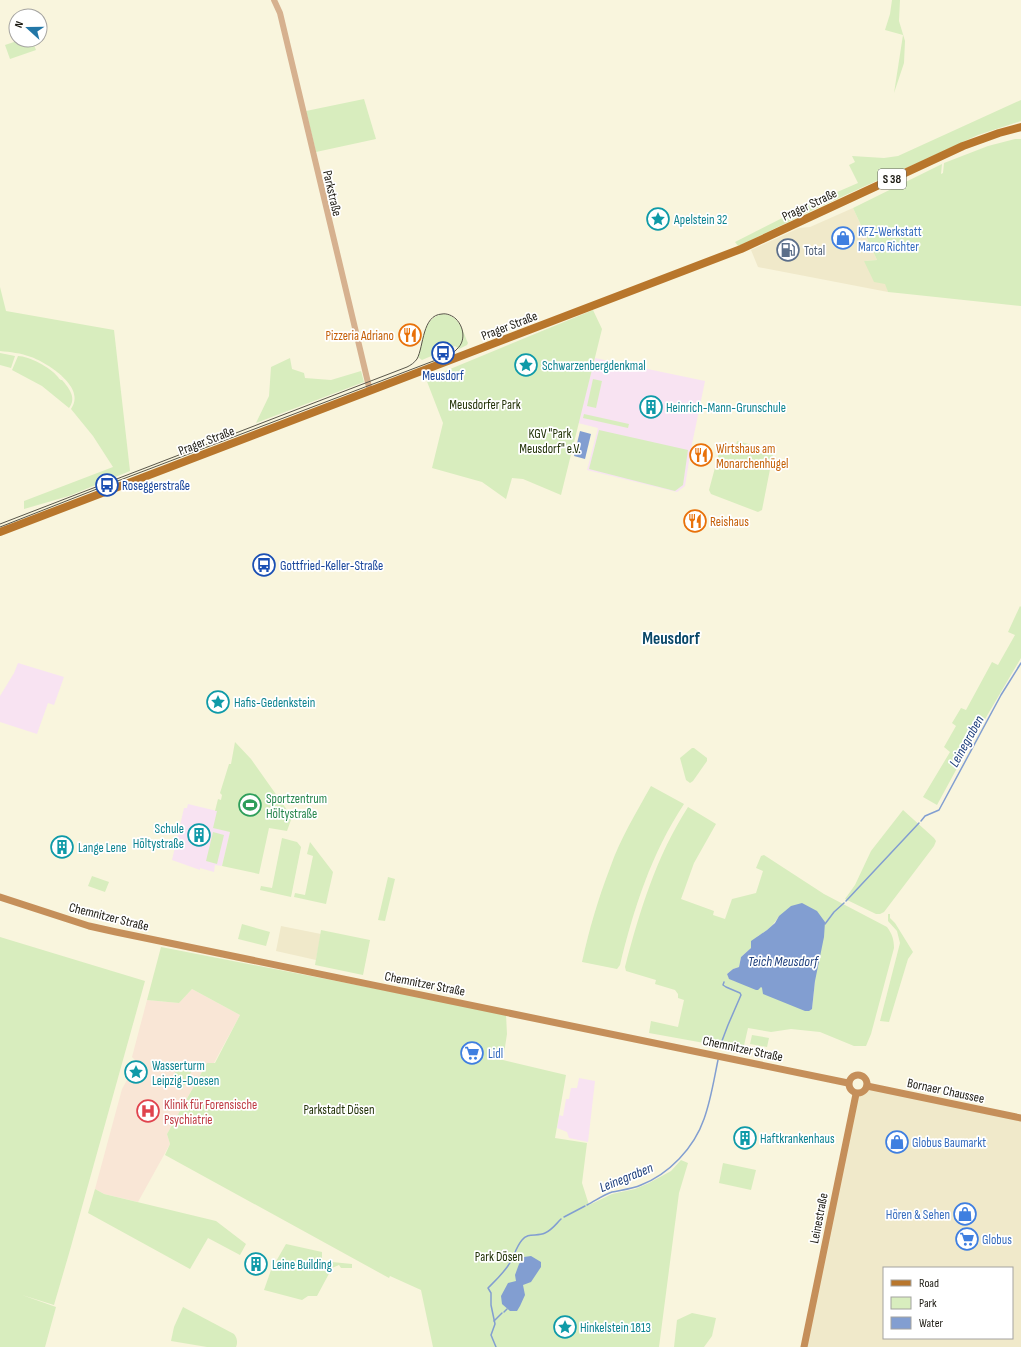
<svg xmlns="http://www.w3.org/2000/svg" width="1021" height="1347" font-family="'Sofia Sans Condensed',sans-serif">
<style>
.built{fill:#f0e9ca;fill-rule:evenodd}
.education{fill:#f8e3f2}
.medical{fill:#f9e6d6}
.green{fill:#d8edbe;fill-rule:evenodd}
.water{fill:#829ed1}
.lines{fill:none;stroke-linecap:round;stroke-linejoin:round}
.stream{stroke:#829ed1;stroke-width:1.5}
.tertiary{stroke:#d6b18f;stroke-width:6}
.secondary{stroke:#c58f5a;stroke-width:7}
.primary{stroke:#b8762c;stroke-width:8}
.tram{stroke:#59564a;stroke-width:1}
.labels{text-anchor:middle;stroke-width:3.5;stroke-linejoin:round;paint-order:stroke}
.shield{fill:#fff;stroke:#5f5e58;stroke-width:1}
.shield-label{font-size:12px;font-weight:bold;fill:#1b1911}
.street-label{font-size:13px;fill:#1b1911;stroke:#fff}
.culture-label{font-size:13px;fill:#0d838f;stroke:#fff;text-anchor:start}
.shop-label{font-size:13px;fill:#366cbe;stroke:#fff;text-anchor:start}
.service-label{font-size:13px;fill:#4e5e75;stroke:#fff;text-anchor:start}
.food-label{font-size:13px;fill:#c56008;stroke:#fff;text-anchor:start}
.transit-label{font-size:13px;fill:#164399;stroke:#fff;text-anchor:start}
.park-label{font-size:13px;fill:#223207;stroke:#fff}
.leisure-label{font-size:13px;fill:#27864d;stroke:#fff;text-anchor:start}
.health-label{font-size:13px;fill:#be3a42;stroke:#fff;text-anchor:start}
.water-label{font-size:14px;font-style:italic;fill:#1f407d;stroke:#fff}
.district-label{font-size:17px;font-weight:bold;fill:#094768;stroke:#fff}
</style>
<rect width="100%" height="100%" fill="#f9f5dd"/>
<g class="built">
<path d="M853,208L877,260L864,261L886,284L888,292L758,267L751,250L799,228L810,227Z"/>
<path d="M281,926L321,934L316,960L276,951Z"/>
<path d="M866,1088L1021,1118V1347H804L858,1094L863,1092ZM884,1268H1012V1338H884Z"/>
</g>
<g class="education">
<path d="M595,358L705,381L691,449L685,486L677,492L587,470L598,428L578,423Z"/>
<path d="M18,663L64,677L54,705L48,703L37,734L0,722V696L14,673Z"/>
<path d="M188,804L217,811L230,832L222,866L215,865L214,872L200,868V870L172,860L184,808H187Z"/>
<path d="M579,1078L595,1081L588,1142L569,1138L567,1132L557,1128L559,1117L558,1115L563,1116L566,1099H569L571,1088H577Z"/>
</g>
<path class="medical" d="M192,989L240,1015L214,1063H207L167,1134L170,1144L138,1202L104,1194L95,1189L122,1089L137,1062L132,1057L147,1000L179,1003Z"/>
<g class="green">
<path d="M892,0H900L899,21L905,41L904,63L894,93L903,35L885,30L890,14Z"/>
<path d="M20,40H32L36,50L10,59L5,45Z"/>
<path d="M364,99L376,139L316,152L306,111Z"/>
<path d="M1021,100V121L978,135L891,175L887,172L885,173V177L815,209L741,245L738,246L735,242L814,202L858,183L849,165L855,162L852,156L884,158L898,156Z"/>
<path d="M1015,139H1021V306L898,293L888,292L885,284L874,282L864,261L877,260L853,208L942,164L941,174L943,173L944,163L988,146Z"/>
<path d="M0,287L6,311L114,330L130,471L69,496L24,509V501L113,467L93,436L71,409C87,388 48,363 31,357C21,353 10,352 0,351Z"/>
<path d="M593,310L602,329L561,495L523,479L512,478L506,499L482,482L432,468L443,423L426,379Z"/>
<path d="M442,314C459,315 462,329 468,343L467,345L459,349L455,346L422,360L418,357C423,342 423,318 442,314Z"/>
<path d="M0,353L15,356L11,368L0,365Z"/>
<path d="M18,356C29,356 51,368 57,376C59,378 59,379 61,380H62C69,388 77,398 69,408L42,386L12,370Z"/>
<path d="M290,358L292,369L304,373L305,378L331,380L361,371L364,382L256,423L269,396L271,367Z"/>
<path d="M593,379L602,381L596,408L587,406Z"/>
<path d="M584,414L629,424L628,428L583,418Z"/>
<path d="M599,430L688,450L683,485L675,491L589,469Z"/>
<path d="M737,441L772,450L773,454L762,510L758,512L711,494L709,490L720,449L734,453Z"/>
<path d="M1020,606L1021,607V658L968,748L937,805L923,797L950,752L944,747L956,726L952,723L961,708L966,710L992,662L998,665L1015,635L1008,632Z"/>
<path d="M235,742L251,759L292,817L287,831L269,828L259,874L222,866L230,832L213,828L217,811H215L218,799L221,800L222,795L220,793L229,764H231Z"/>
<path d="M692,748H694L707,758V761L693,781L690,783L686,780L680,758Z"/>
<path d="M651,786L684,804C651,854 634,908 620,965L617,969L582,962C589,930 598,899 610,868C620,839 636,813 651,786Z"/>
<path d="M688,807L716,824L694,863L681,899L714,911L713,915L725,919L732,899L756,893L763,871L756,868L761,856L764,855L824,894L887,927C892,934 894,939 894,948L871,1034L866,1046H854L820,1032L791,1029L771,1032L748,1028L743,1050L649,1033L651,1021L678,1027L684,1000L678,998V994L675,990L655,984L656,980L626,971L625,967C640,910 656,857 688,807ZM779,916L815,981L812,1009L763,989L761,987L734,981L729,978L727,974L733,969L739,967L741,957L751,948V944L757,938L758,936C767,931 774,925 779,916Z"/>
<path d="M903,810L934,838L936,841L934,846L884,912L880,914H876L845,899L855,885L871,851Z"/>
<path d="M213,832L224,835L217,864L206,861Z"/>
<path d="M282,838L297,842L301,847L291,897L260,890L261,886L272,888Z"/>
<path d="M310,842L333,872L326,904L294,897L295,893L305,895L313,856L307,854Z"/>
<path d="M92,876L109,882L105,892L88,886Z"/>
<path d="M388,877L395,879L385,921L378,920Z"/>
<path d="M888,914H890V918L895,923L913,952L908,959L889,1022L880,1021L900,943L897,931L888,921Z"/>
<path d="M242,924L270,932L266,946L238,939Z"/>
<path d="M321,930L370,940L363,975L315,965Z"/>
<path d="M0,937L145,981L70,1250L54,1305L22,1295L56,1307L45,1347H0Z"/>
<path d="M161,947L506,1014L507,1034L503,1060L566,1075L555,1138L587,1143L582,1183L589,1205L612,1194L635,1189L649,1183L671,1171L681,1160L688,1163L679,1193L659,1347H433L421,1290L390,1276L389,1278L165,1155L170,1144L167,1134L207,1063H215L240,1015L192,989L179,1003L147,1000Z"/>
<path d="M752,1035L769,1038L767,1047L750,1044Z"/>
<path d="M181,1062L193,1068L182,1090L169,1083Z"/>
<path d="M723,1163L756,1170L751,1190L719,1183Z"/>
<path d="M95,1189L104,1194L216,1221L246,1244L240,1255L208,1238L190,1269L88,1213Z"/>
<path d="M286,1244L322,1252V1261L352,1264V1268H341L339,1265L332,1268L317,1296H308L302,1300L264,1290L271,1270Z"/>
<path d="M183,1307L234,1334C237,1338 238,1342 236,1347H207L171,1341L174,1327Z"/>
<path d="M692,1313L716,1318L712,1336L704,1347H674L677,1320Z"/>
</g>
<g class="water">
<path d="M580,431L591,434L585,459L574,456Z"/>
<path d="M802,903L817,911L825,922L824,937L815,981L812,1009L809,1011H805L763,994L762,988L761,987L758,990H756L729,979L727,974L733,969L739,967L741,957L751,948V941L767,930L775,923L779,916L791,906Z"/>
<path d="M531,1256L541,1262V1267L531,1282L523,1285L525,1295L520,1306L517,1311H510L502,1304L501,1296L508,1283L516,1281L515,1275L519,1264L524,1257Z"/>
</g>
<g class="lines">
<g class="stream">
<path d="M921,821L925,816L939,810L1001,695L1021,663"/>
<path d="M846,901L919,823"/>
<path d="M825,924L834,912L844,903"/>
<path d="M720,1046L728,1025L741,995L740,993L726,987L723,985L724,982"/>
<path d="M587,1205C595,1201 603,1195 612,1192C621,1190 632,1189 641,1185C669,1174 694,1148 704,1119C711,1100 714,1079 718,1060"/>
<path d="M564,1217L585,1206"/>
<path d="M504,1312L507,1309"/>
<path d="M494,1321L502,1313"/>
<path d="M496,1347L491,1335L495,1324L491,1305V1293L488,1288C497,1279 507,1270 512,1259C515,1253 517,1246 522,1240C528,1232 537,1237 545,1233C552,1230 556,1224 561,1219"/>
</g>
<path class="tertiary" d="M274,0L280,13L370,391"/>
<g class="secondary">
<path d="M0,897L89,926L116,932L848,1083"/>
<circle cx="858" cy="1084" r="9"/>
<path d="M867,1086L1021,1118"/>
<path d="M804,1347L856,1094"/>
</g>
<path class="primary" d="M0,532L741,249L963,146L999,133L1021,127"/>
<path class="tram" d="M0,524L407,367C411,365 414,363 417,359C424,346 422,315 442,314C447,313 453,316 456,319C464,327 466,341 457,349C454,353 449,355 444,357L107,485L0,527"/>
</g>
<defs>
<g id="sight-ring" transform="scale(1.15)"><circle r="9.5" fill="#fff" stroke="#0f9aa8" stroke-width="1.5"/><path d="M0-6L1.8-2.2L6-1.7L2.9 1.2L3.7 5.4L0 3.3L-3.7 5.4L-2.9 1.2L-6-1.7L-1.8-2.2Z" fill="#0f9aa8"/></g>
<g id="shop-ring" transform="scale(1.15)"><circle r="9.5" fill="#fff" stroke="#3f7fe0" stroke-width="1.5"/><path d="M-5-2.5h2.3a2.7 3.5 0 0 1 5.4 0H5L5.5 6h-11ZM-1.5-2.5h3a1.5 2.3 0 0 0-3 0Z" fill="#3f7fe0"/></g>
<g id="fuel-ring" transform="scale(1.15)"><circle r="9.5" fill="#fff" stroke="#5c6f8a" stroke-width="1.5"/><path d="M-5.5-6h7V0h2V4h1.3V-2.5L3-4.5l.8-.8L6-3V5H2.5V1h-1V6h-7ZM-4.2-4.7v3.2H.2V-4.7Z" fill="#5c6f8a"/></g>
<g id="restaurant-ring" transform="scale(1.15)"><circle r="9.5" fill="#fff" stroke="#e8710a" stroke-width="1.5"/><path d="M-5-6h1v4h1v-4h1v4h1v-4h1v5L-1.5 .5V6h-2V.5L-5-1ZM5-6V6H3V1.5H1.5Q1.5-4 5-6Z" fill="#e8710a"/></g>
<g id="bus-ring" transform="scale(1.15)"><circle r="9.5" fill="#fff" stroke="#1a4fb4" stroke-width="1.5"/><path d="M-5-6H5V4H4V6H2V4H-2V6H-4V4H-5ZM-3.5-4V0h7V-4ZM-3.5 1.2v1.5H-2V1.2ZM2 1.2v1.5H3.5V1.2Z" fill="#1a4fb4"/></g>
<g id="building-ring" transform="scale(1.15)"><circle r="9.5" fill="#fff" stroke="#0f9aa8" stroke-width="1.5"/><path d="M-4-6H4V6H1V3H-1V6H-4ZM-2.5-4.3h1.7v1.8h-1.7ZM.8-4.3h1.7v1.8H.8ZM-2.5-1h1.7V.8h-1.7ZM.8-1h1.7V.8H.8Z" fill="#0f9aa8"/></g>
<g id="stadium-ring" transform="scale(1.15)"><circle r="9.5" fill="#fff" stroke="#2e9e5b" stroke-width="1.5"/><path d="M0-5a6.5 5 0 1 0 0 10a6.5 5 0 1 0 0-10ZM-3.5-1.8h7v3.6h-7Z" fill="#2e9e5b"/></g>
<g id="supermarket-ring" transform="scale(1.15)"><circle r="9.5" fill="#fff" stroke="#3f7fe0" stroke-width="1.5"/><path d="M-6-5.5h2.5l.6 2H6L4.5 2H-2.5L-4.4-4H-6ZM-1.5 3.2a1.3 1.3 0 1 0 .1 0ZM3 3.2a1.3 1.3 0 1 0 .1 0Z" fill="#3f7fe0"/></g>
<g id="hospital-ring" transform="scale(1.15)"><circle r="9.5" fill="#fff" stroke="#e0444e" stroke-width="1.5"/><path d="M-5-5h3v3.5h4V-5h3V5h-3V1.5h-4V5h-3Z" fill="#e0444e"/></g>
</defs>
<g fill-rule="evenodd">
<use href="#sight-ring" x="658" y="219"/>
<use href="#shop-ring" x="843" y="238"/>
<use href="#fuel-ring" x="788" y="250"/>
<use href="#restaurant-ring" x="410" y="335"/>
<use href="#bus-ring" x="443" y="353"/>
<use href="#sight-ring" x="526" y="365"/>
<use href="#building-ring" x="651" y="407"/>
<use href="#restaurant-ring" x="701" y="455"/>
<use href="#bus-ring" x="107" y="485"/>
<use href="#restaurant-ring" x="695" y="521"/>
<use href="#bus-ring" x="264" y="565"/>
<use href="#sight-ring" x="218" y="702"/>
<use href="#stadium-ring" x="250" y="805"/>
<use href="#building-ring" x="199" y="835"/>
<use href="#building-ring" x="62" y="847"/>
<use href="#supermarket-ring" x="472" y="1053"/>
<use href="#sight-ring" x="136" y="1072"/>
<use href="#hospital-ring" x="148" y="1111"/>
<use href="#building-ring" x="745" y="1138"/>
<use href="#shop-ring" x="897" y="1142"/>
<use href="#shop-ring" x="965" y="1214"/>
<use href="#supermarket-ring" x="967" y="1239"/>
<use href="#building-ring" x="256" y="1264"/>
<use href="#sight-ring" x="565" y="1327"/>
</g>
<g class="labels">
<rect class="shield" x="878" y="169" width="28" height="20" rx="3"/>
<g class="shield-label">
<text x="892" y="183">S 38</text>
</g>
<g class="street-label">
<text transform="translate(333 193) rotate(77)" y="5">Parkstraße</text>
<text transform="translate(809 204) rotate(-25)" y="5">Prager Straße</text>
<text transform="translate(509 325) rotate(-21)" y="5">Prager Straße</text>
<text transform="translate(206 440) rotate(-21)" y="5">Prager Straße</text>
<text transform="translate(109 916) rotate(14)" y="5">Chemnitzer Straße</text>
<text transform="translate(425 983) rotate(11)" y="5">Chemnitzer Straße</text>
<text transform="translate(743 1048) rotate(12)" y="5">Chemnitzer Straße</text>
<text transform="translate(946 1090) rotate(12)" y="5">Bornaer Chaussee</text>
<text transform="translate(818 1218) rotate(-79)" y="5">Leinestraße</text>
</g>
<g class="culture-label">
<text x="674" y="224">Apelstein 32</text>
<text x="542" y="370">Schwarzenbergdenkmal</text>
<text x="666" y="412">Heinrich-Mann-Grunschule</text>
<text x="234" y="707">Hafis-Gedenkstein</text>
<text x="184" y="833" text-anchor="end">Schule<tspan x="184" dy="15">Höltystraße</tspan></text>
<text x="78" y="852">Lange Lene</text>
<text x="152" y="1070">Wasserturm<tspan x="152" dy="15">Leipzig-Doesen</tspan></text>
<text x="760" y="1143">Haftkrankenhaus</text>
<text x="272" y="1269">Leine Building</text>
<text x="580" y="1332">Hinkelstein 1813</text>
</g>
<g class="shop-label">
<text x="858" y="236">KFZ-Werkstatt<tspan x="858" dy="15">Marco Richter</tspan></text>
<text x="488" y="1058">Lidl</text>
<text x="912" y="1147">Globus Baumarkt</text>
<text x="950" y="1219" text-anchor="end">Hören &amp; Sehen</text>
<text x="982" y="1244">Globus</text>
</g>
<g class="service-label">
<text x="804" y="255">Total</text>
</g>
<g class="food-label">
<text x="394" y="340" text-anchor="end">Pizzeria Adriano</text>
<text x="716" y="453">Wirtshaus am<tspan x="716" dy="15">Monarchenhügel</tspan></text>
<text x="710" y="526">Reishaus</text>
</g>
<g class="transit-label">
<text x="443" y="380" text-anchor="middle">Meusdorf</text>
<text x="122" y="490">Roseggerstraße</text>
<text x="280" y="570">Gottfried-Keller-Straße</text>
</g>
<g class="park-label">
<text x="485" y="409">Meusdorfer Park</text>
<text x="550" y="438">KGV "Park<tspan x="550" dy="15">Meusdorf" e.V.</tspan></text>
<text x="339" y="1114">Parkstadt Dösen</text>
<text x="499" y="1261">Park Dösen</text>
</g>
<g class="leisure-label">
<text x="266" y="803">Sportzentrum<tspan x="266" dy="15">Höltystraße</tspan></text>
</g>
<g class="health-label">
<text x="164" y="1109">Klinik für Forensische<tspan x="164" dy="15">Psychiatrie</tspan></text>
</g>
<g class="water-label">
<text transform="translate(966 741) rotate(-61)" y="5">Leinegraben</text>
<text x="783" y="966">Teich Meusdorf</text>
<text transform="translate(626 1177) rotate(-22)" y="5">Leinegraben</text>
</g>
<g class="district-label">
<text x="671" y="644">Meusdorf</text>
</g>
</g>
<rect x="883" y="1267" width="130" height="72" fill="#ffffff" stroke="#a4a3a0"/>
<rect x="891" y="1280" width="20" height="6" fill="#b8762c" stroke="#a4a3a0"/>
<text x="919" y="1287" font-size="12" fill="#1b1911">Road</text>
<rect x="891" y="1297" width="20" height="12" fill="#d8edbe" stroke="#a4a3a0"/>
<text x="919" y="1307" font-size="12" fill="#1b1911">Park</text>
<rect x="891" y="1317" width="20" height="12" fill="#829ed1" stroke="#a4a3a0"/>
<text x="919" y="1327" font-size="12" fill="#1b1911">Water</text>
<g transform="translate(28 28) rotate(291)"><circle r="19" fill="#ffffff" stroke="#a4a3a0"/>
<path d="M0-3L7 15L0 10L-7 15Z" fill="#2277a7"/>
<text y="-6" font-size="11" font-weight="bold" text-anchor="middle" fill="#1b1911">N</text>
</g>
</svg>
